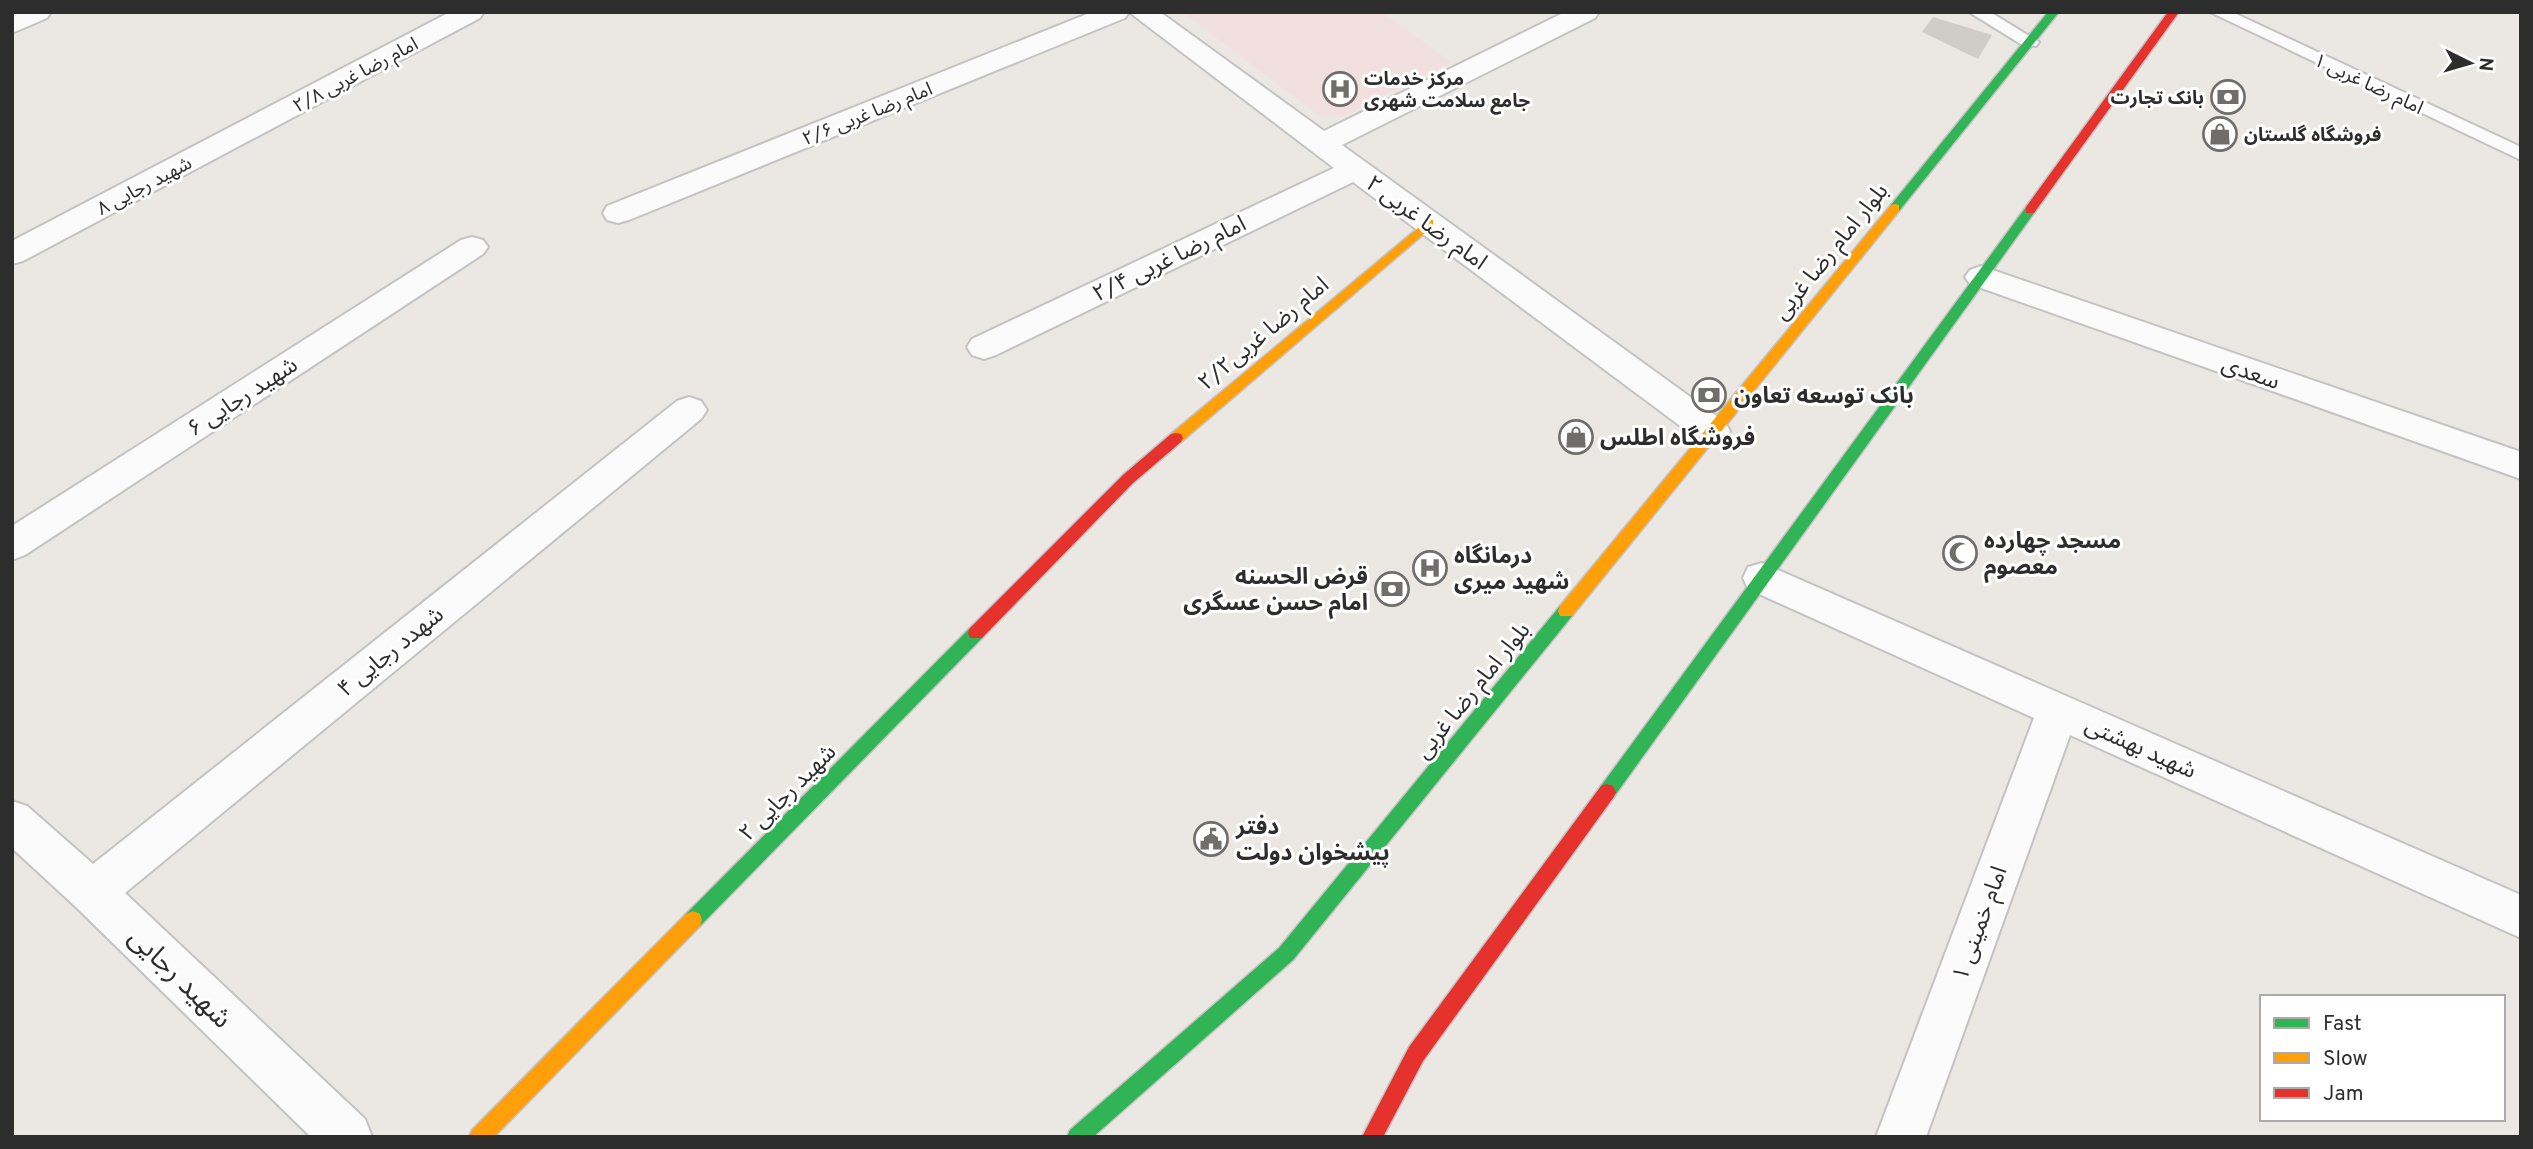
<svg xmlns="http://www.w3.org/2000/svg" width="2533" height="1149" font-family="Overpass,'Noto Sans Arabic',sans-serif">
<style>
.medical{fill:#f1e0df}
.building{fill:#d0cdc9}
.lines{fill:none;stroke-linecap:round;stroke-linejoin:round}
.lane-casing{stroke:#c4c3c3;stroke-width:4}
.street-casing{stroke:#c4c3c3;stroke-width:4}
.fast-casing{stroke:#c4c3c3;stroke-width:3}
.slow-casing{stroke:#c4c3c3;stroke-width:3}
.jam-casing{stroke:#c4c3c3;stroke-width:3}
.lane{fill:#fcfbfb;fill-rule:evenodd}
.street{fill:#fcfbfb;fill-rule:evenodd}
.fast{fill:#30b455;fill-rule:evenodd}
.slow{fill:#ff9f0a;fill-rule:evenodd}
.jam{fill:#e5322d;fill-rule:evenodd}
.labels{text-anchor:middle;stroke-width:6;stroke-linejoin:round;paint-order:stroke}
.far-street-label{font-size:19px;fill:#2d2d2d;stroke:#fff}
.far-poi-label{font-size:19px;font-weight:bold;fill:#2d2d2d;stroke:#fff;text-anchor:start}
.street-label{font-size:23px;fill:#2d2d2d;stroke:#fff}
.poi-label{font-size:23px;font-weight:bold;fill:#2d2d2d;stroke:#fff;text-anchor:start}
.near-street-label{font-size:28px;fill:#2d2d2d;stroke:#fff}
</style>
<rect width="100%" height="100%" fill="#ebe7e2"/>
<path class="medical" d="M1186,12H1382L1451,62L1341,117L1319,115L1186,15Z"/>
<path class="building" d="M1933,17L1992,35L1978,59L1922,32Z"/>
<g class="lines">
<g class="lane-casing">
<g id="lane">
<path d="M1969,12H1990L2039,42L2036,46H2024Z"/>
<path d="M2210,12H2232L2521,147V160Z"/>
</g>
</g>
<g class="street-casing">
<g id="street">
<path d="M17,12H51L47,18L12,33V14Z"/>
<path d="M450,12H484L480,18L23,261L12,264V241Z"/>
<path d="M1092,12H1160L1324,131L1565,12H1599L1595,18L1342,145L1725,422L1730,431L1725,440L1712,444L1699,440L1353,182L996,355L984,359L972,355L967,347L972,339L1334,168L1129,12L1125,18L629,220L618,223L607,220L603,213L607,206Z"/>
<path d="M472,237L483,240L488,247L483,254L25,555L12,560V526L461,240Z"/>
<path d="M1981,266L2521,452V479L1970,284L1965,277L1970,270Z"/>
<path d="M689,397L701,401L707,410L701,419L125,893L365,1119L372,1137H311L76,907L12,848V801L27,806L93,864L677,401Z"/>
<path d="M1762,563L2521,895V938L2070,735L1926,1137H1876L2034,718L1748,589L1743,578L1748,567Z"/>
</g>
</g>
<g class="fast-casing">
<g id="fast">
<path d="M2048,12H2059L1899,211H1891V205Z"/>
<path d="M2030,206L2036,210L2034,213L1613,798L1607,800L1601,798L1598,792L1601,786L2026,207Z"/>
<path d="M1566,605L1572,606L1574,611L1572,616L1293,960L1093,1137H1067L1070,1130L1279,948L1560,606Z"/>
<path d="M976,626L982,628L984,633L982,638L700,926L693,929L686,926L684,920L686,914L970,628Z"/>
</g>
</g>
<g class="slow-casing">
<g id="slow">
<path d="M1895,204L1899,205V211L1572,616H1560L1558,611L1560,606L1891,205Z"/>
<path d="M1429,219L1433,220V226L1181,442H1171L1169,438L1171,434Z"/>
<path d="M693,911L700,914L702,920L700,926L494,1137H469L472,1130L686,914Z"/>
</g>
</g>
<g class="jam-casing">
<g id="jam">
<path d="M2168,12H2179L2034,213H2026V207Z"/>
<path d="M1176,433L1181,434L1183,438L1181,442L1133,483L982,638H970L968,633L970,628L1123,475L1171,434Z"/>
<path d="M1607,784L1613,786L1616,792L1613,798L1423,1061L1383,1137H1362L1409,1047L1601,786Z"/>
</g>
</g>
<use href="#lane" class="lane"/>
<use href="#street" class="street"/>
<use href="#fast" class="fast"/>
<use href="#slow" class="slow"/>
<use href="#jam" class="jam"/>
</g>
<defs>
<g id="hospital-ring" transform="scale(1.75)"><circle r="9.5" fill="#fff" stroke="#706e6c" stroke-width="1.5"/><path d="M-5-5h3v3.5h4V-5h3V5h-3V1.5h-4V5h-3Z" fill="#706e6c"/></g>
<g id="bank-ring" transform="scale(1.75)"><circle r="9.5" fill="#fff" stroke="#706e6c" stroke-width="1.5"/><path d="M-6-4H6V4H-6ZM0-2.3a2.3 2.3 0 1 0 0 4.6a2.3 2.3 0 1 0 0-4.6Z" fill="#706e6c"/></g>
<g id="shop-ring" transform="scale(1.75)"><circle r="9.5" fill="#fff" stroke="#706e6c" stroke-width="1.5"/><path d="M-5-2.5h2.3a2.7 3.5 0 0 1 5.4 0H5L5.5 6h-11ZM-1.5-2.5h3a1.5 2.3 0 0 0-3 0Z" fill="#706e6c"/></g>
<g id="mosque-ring" transform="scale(1.75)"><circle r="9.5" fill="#fff" stroke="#706e6c" stroke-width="1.5"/><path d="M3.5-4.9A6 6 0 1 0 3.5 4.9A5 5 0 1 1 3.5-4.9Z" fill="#706e6c"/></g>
<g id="civic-ring" transform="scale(1.75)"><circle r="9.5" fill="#fff" stroke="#706e6c" stroke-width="1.5"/><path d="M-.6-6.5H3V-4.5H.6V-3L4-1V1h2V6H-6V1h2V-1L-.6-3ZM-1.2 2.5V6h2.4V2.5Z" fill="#706e6c"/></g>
</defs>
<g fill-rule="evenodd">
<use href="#hospital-ring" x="1340" y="89"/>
<use href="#bank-ring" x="2228" y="97"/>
<use href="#shop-ring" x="2220" y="134"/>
<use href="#bank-ring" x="1709" y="395"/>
<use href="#shop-ring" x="1576" y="437"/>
<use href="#mosque-ring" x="1960" y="553"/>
<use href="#hospital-ring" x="1430" y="568"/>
<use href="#bank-ring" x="1392" y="589"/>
<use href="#civic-ring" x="1211" y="839"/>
</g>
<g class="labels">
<g class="far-street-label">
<text transform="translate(355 74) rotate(-28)" y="7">امام رضا غربی ۲/۸</text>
<text transform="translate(2369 83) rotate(25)" y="7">امام رضا غربی ۱</text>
<text transform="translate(867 113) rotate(-22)" y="7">امام رضا غربی ۲/۶</text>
<text transform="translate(144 185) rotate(-28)" y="7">شهید رجایی ۸</text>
</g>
<g class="far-poi-label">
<text x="1364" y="85">مرکز خدمات<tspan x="1364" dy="22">جامع سلامت شهری</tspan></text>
<text x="2204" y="104" text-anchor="end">بانک تجارت</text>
<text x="2244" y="141">فروشگاه گلستان</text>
</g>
<g class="street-label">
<text transform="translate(1427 222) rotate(36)" y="8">امام رضا غربی ۲</text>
<text transform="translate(1830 251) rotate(-51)" y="8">بلوار امام رضا غربی</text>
<text transform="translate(1169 258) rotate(-26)" y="8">امام رضا غربی ۲/۴</text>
<text transform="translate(1263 333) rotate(-40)" y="8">امام رضا غربی۲/۲</text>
<text transform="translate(2251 372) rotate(19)" y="8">سعدی</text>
<text transform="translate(242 396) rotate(-33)" y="8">شهید رجایی ۶</text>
<text transform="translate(390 651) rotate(-39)" y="8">شهدد رجایی ۴</text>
<text transform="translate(1472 690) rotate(-51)" y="8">بلوار امام رضا غربی</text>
<text transform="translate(2141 747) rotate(24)" y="8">شهید بهشتی</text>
<text transform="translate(787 792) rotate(-45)" y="8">شهید رجایی ۲</text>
<text transform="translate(1979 923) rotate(-70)" y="8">امام خمینی ۱</text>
</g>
<g class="poi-label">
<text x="1734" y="403">بانک توسعه تعاون</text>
<text x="1600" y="445">فروشگاه اطلس</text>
<text x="1984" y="548">مسجد چهارده<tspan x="1984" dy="26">معصوم</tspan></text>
<text x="1454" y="563">درمانگاه<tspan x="1454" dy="26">شهید میری</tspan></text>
<text x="1368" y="584" text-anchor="end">قرض الحسنه<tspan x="1368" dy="26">امام حسن عسگری</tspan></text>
<text x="1236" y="834">دفتر<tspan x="1236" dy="26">پیشخوان دولت</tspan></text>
</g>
<g class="near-street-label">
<text transform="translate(181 977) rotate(44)" y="10">شهید رجایی</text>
</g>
</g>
<rect width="2533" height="1149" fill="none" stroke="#2d2d2d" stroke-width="28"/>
<rect x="2260" y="995" width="245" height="126" fill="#ffffff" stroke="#ababab" stroke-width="2"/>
<rect x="2274" y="1018" width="35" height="10" fill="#30b455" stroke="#ababab" stroke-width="2"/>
<text x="2323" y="1030" font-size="21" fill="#2d2d2d">Fast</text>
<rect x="2274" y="1053" width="35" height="10" fill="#ff9f0a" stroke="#ababab" stroke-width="2"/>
<text x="2323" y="1065" font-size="21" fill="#2d2d2d">Slow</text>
<rect x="2274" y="1088" width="35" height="10" fill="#e5322d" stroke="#ababab" stroke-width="2"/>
<text x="2323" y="1100" font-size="21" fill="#2d2d2d">Jam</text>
<g transform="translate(2470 63) rotate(95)" stroke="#ffffff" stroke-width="5" paint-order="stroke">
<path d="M0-5L12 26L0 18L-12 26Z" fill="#2d2d2d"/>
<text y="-10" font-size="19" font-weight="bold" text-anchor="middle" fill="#2d2d2d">N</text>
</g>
</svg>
